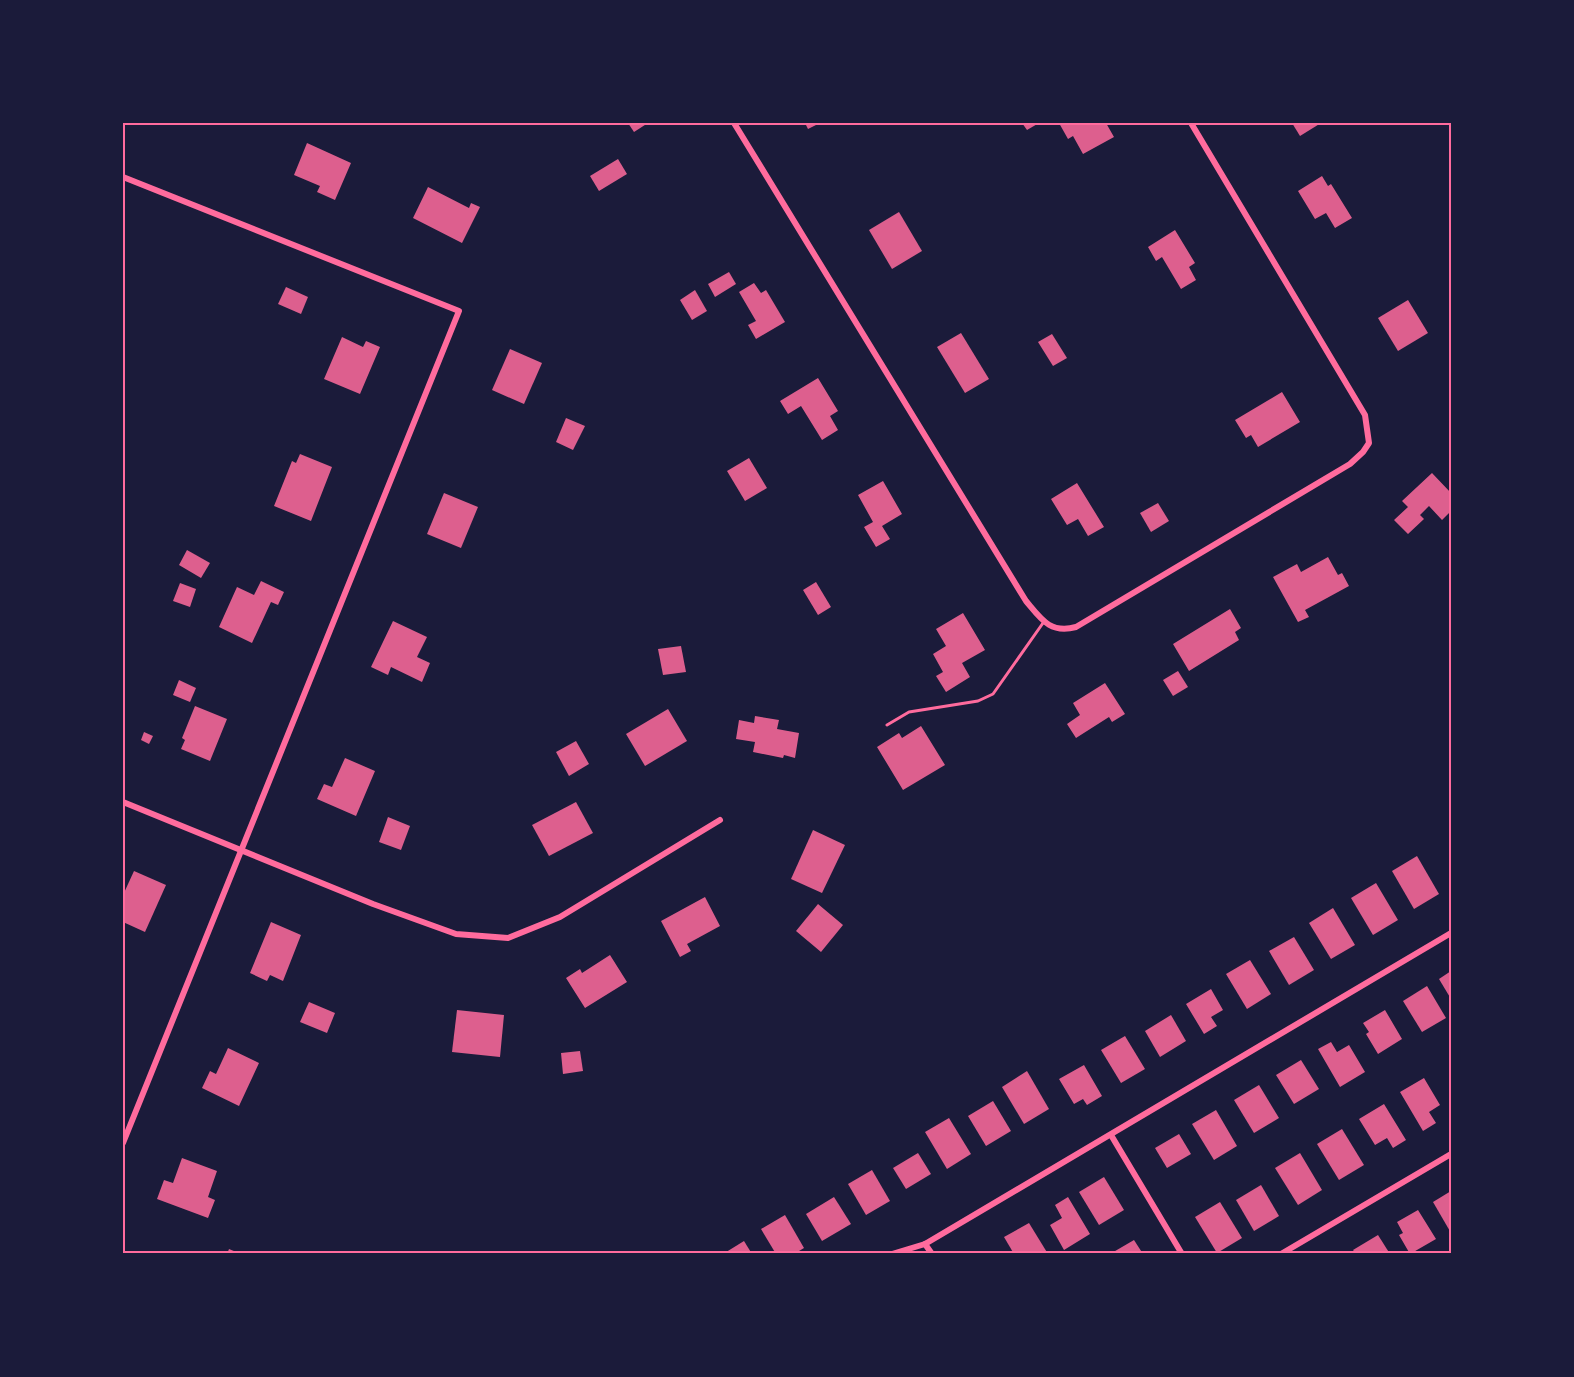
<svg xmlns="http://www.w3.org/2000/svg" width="1574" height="1377" font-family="Signika,sans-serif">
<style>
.building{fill:#dd5f8e}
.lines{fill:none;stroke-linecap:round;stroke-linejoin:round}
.service{stroke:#ff6b9d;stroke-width:3}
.minor{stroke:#ff6b9d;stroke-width:6}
.neatline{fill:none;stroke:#ff6b9d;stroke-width:2}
</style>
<rect width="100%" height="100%" fill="#1b1b3a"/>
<g class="building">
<path d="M628,123H648L634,132Z"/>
<path d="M805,123H820L808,129Z"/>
<path d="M1022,123H1039L1027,130Z"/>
<path d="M1059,123H1106L1114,137L1083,154L1073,136L1068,139Z"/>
<path d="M1292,123H1321L1300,136Z"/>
<path d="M307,143L351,163L335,200L317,192L320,186L294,175Z"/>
<path d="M618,159L627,174L599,191L590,176Z"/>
<path d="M1322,176L1328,186L1331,184L1352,218L1335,228L1326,213L1315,219L1298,191Z"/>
<path d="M428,187L469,208L471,203L480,207L462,243L413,218Z"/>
<path d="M899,212L922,251L892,269L869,230Z"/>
<path d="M1175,230L1195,263L1189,267L1196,280L1181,289L1162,257L1156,261L1148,247Z"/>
<path d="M729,272L736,284L715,297L708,284Z"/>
<path d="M754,283L761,293L766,290L785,322L756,339L748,325L756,321L739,292Z"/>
<path d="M286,287L308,297L301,314L278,304Z"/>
<path d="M695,290L707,311L692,320L680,300Z"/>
<path d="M1408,300L1428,333L1398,351L1378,318Z"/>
<path d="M961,333L989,379L965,393L937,347Z"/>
<path d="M1052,334L1067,358L1053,366L1038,342Z"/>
<path d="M342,337L363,347L366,341L380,347L360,394L324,379Z"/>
<path d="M510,349L542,363L524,404L492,390Z"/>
<path d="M818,378L838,411L830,416L838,430L822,440L801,406L788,414L780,401Z"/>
<path d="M1282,392L1300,422L1258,447L1251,435L1246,438L1235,420Z"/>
<path d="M566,418L585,426L573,450L556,442Z"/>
<path d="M300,454L332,467L311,521L274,506L292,461L296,463Z"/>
<path d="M749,458L767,488L745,501L727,471Z"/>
<path d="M1432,473L1451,493V511L1442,520L1429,506L1420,515L1424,519L1408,534L1394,520L1408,507L1402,501Z"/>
<path d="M883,481L902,514L882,526L890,539L876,547L864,527L873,522L858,495Z"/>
<path d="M1077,483L1104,527L1088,536L1078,519L1067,525L1051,499Z"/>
<path d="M444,493L478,507L461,548L427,534Z"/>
<path d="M1158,503L1169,521L1151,532L1140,513Z"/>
<path d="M187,550L210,563L201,578L179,565Z"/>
<path d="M1328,557L1338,575L1342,573L1349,586L1305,610L1309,617L1298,622L1273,577L1297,564L1301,572Z"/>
<path d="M261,581L284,592L278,605L271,602L252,643L219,627L237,587L254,595Z"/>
<path d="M816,582L831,607L818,615L803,590Z"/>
<path d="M180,583L196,589L190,607L173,601Z"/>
<path d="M1230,609L1241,628L1235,632L1239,640L1189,671L1173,644Z"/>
<path d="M963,613L985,650L962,663L970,677L946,692L936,676L943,672L933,654L946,646L936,629Z"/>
<path d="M393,621L427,637L417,657L430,663L422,682L391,667L388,675L371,667Z"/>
<path d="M681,646L686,672L663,675L658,649Z"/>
<path d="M1178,671L1188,687L1173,696L1163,680Z"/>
<path d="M179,680L196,688L190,702L173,695Z"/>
<path d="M1105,683L1125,714L1112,722L1109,717L1076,738L1067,724L1080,715L1073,703Z"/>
<path d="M195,706L227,719L210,761L181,749L185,740L182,738Z"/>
<path d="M668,709L687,741L645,766L626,734Z"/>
<path d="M755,716L779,720L777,729L799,733L795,758L784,755L783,758L753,752L755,742L736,739L739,720L754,723Z"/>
<path d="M921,726L945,765L903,790L877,747L899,733L902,738Z"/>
<path d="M144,732L153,736L149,744L141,740Z"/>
<path d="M576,741L589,764L569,776L556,752Z"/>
<path d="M345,758L375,771L356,816L317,799L324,784L332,787Z"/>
<path d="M576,802L593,833L549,856L532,825Z"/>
<path d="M388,817L410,826L401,850L379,842Z"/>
<path d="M813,830L845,845L822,893L791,879Z"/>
<path d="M1417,856L1439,894L1414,909L1392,871Z"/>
<path d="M134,871L166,885L145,932L123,922V895Z"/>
<path d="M1376,883L1398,920L1373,935L1351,898Z"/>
<path d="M705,897L720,926L687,944L691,951L680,957L661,921Z"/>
<path d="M818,904L843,925L821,952L796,931Z"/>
<path d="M1333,908L1355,945L1331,959L1309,923Z"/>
<path d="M271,922L301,935L283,981L270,975L267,981L250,973Z"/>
<path d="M1294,937L1314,970L1289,985L1269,951Z"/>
<path d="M610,955L627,982L585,1008L566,978L580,969L582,973Z"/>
<path d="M1250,960L1271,994L1247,1009L1226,974Z"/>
<path d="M1451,971V999L1439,979Z"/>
<path d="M1427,986L1446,1018L1422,1032L1403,1001Z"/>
<path d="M1211,989L1223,1010L1211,1017L1217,1026L1204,1034L1186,1004Z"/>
<path d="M309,1002L335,1013L327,1033L300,1022Z"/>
<path d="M457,1010L504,1015L500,1057L452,1052Z"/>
<path d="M1385,1010L1402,1039L1378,1054L1366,1034L1369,1032L1363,1023Z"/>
<path d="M1171,1015L1186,1041L1160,1057L1145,1031Z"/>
<path d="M1125,1036L1145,1069L1121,1083L1101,1050Z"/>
<path d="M1331,1042L1337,1052L1349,1045L1365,1072L1340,1087L1318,1049Z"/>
<path d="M228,1048L259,1063L239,1106L202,1088L210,1071L216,1074Z"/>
<path d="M580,1051L583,1071L563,1074L561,1053Z"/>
<path d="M1301,1060L1319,1089L1294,1104L1276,1075Z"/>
<path d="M1084,1065L1102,1096L1087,1105L1083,1099L1074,1104L1059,1079Z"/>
<path d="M1027,1071L1049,1109L1024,1124L1002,1087Z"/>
<path d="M1424,1078L1440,1105L1429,1112L1436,1123L1423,1131L1400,1092Z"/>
<path d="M1259,1085L1279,1118L1254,1133L1234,1100Z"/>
<path d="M993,1101L1011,1131L986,1146L968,1116Z"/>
<path d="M1384,1104L1406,1140L1393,1148L1387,1138L1375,1145L1359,1119Z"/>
<path d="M1216,1110L1237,1146L1214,1160L1192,1124Z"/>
<path d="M949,1118L971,1154L947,1169L925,1132Z"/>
<path d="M1342,1129L1364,1165L1339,1180L1317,1144Z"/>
<path d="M1179,1134L1191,1154L1167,1168L1155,1148Z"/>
<path d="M918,1153L931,1174L906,1189L893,1168Z"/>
<path d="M1300,1153L1322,1190L1298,1205L1275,1168Z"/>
<path d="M182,1158L217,1171L208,1197L215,1200L208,1218L157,1199L164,1180L173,1183Z"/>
<path d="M872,1170L890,1201L866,1215L848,1184Z"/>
<path d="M1104,1177L1124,1210L1099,1225L1079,1192Z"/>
<path d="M1261,1185L1279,1216L1254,1231L1236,1200Z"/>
<path d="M1451,1191V1233L1433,1202Z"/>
<path d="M834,1197L851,1224L822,1241L806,1214Z"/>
<path d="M1068,1197L1090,1234L1064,1250L1050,1225L1062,1218L1055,1205Z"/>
<path d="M1220,1202L1242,1238L1217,1253L1195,1217Z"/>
<path d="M1418,1210L1436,1239L1410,1254L1399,1235L1403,1233L1397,1222Z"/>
<path d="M785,1215L804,1248L794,1254H776L761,1229Z"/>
<path d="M1029,1223L1048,1254H1014L1004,1237Z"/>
<path d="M1378,1235L1390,1254H1356L1353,1250Z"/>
<path d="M1134,1240L1143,1254H1110Z"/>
<path d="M744,1241L752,1254H723Z"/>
<path d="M229,1249L241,1254H227Z"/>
</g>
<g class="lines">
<path class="service" d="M887,725L909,712L978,701L993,694L1043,623"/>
<g class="minor">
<path d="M734,123L1026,601C1041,619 1050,634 1076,627L1350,464L1363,452L1369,443L1365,415L1191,123"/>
<path d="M123,177L459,311L123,1143"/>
<path d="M123,802L373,904L456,934L508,938L560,917L720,820"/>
<path d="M1111,1135L1182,1254"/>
<path d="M925,1244L932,1254"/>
<path d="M892,1254L925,1244L1451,933"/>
<path d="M1281,1254L1451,1154"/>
</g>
</g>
<rect width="1574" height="1377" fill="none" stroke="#1b1b3a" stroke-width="249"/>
<rect x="124" y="124" width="1326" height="1128" class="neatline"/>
</svg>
